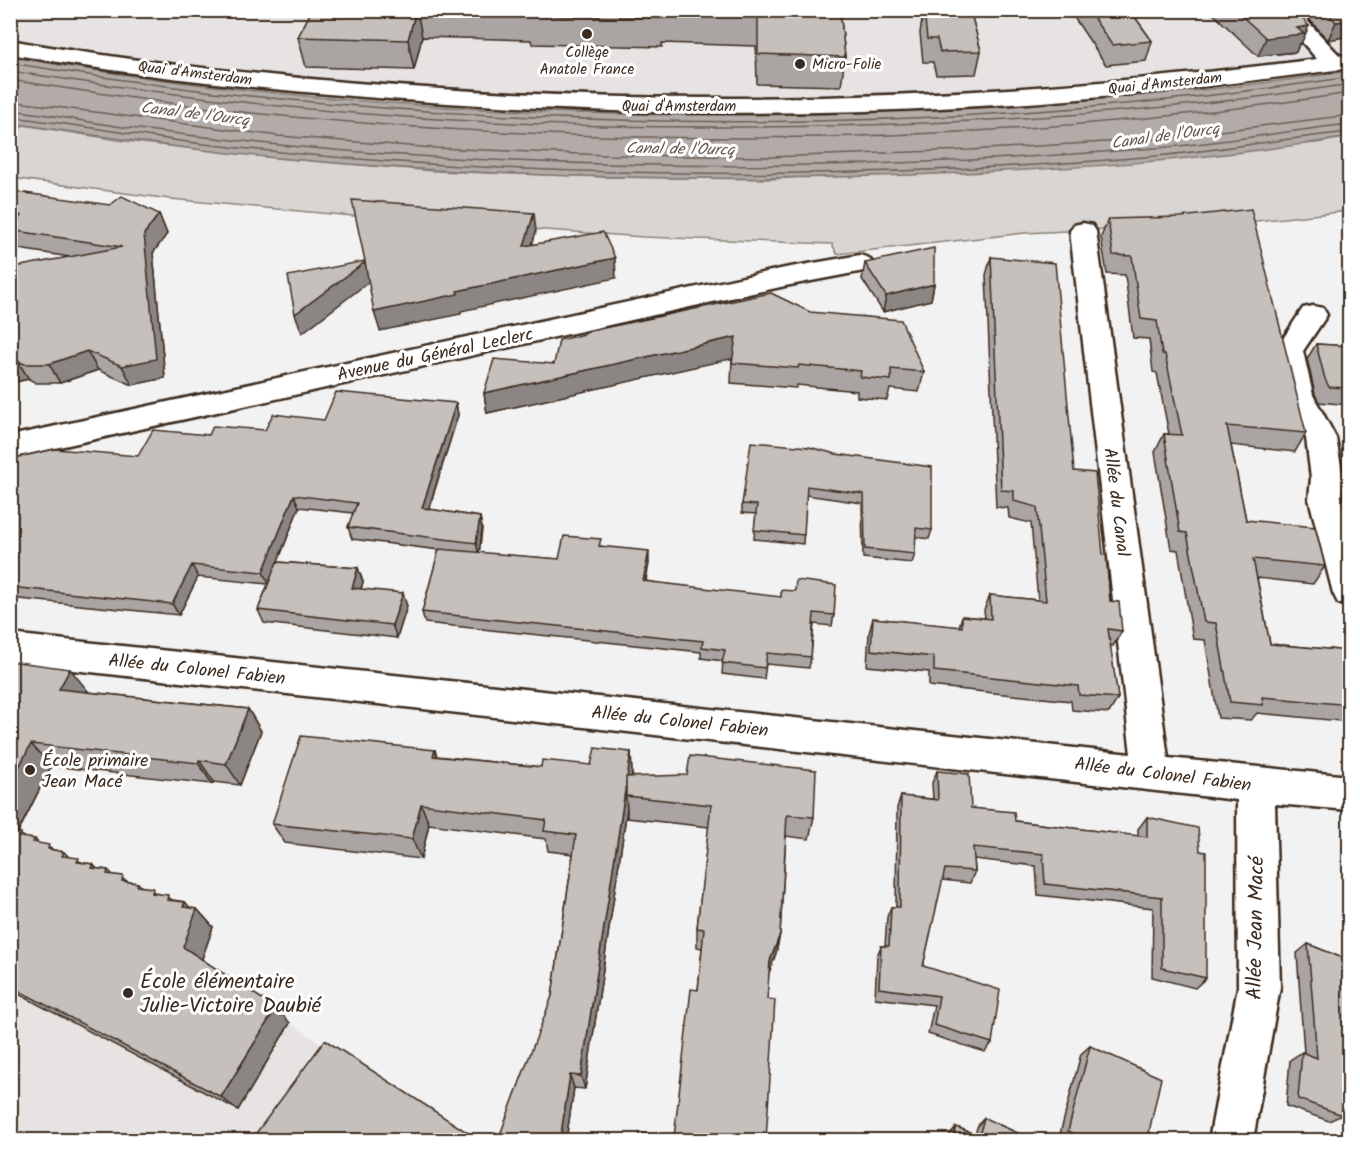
<svg xmlns="http://www.w3.org/2000/svg" width="1360" height="1151" font-family="Kalam,sans-serif">
<style>
.built{fill:#e6e3e2}
.green{fill:#d8d5d2;stroke:#8a8078;stroke-width:1.5}
.water{fill:#b2aba7;stroke:#827770;stroke-width:1.5}
.lines{fill:none;stroke-linecap:round;stroke-linejoin:round}
.shore{stroke:#6b5e55;stroke-width:1.5}
.minor-casing{stroke:#3b2a1e;stroke-width:5}
.minor{fill:#fff;fill-rule:evenodd}
.wall{fill:#aaa5a3;stroke:#3b2a1e;stroke-width:1.5}
.shaded-wall{fill:#8b8684;stroke:#3b2a1e;stroke-width:1.5}
.building{fill:#c6c0bd;stroke:#3b2a1e;stroke-width:1.5}
.poi-dot{fill:#3b2a1e;stroke:#fff;stroke-width:2}
.labels{text-anchor:middle;stroke-width:6;stroke-linejoin:round;paint-order:stroke}
.far-poi-label{font-size:15px;fill:#3b2a1e;stroke:#fff}
.far-street-label{font-size:15px;fill:#3b2a1e;stroke:#fff}
.far-water-label{font-size:16px;font-style:italic;fill:#65574e;stroke:#fff}
.street-label{font-size:18px;fill:#3b2a1e;stroke:#fff}
.poi-label{font-size:18px;fill:#3b2a1e;stroke:#fff;text-anchor:start}
.near-street-label{font-size:21px;fill:#3b2a1e;stroke:#fff}
.near-poi-label{font-size:21px;fill:#3b2a1e;stroke:#fff;text-anchor:start}
</style>
<rect width="100%" height="100%" fill="#f3f2f2"/>
<filter id="ink" filterUnits="userSpaceOnUse"><feTurbulence type="fractalNoise" baseFrequency=".0167" numOctaves="2"/><feDisplacementMap in="SourceGraphic" scale="12" xChannelSelector="R" yChannelSelector="G"/><feConvolveMatrix kernelMatrix="1 2 1 2 8 2 1 2 1" color-interpolation-filters="sRGB"/></filter>
<g filter="url(#ink)">
<g class="built">
<path d="M1349,10L1350,71L1290,80L1083,101L879,112L582,113L451,108L198,85L11,57L10,11Z"/>
<path d="M10,881L200,964L468,1140H11Z"/>
</g>
<path class="green" d="M23,125L125,141L276,158L434,171L605,177L770,179L1316,143L1350,137L1349,211L1238,223L1025,233L837,254L832,244L643,237L364,217L170,199L11,178V140Z"/>
<path class="water" d="M11,57C325,111 648,125 966,108C1094,101 1223,91 1349,71V137C1205,161 1058,170 912,175C701,182 489,178 278,158C189,150 100,136 11,123Z"/>
<g class="lines">
<g class="shore">
<path d="M10,63C90,75 170,88 251,96C615,134 987,131 1350,77"/>
<path d="M10,71C128,89 246,104 366,114C552,129 739,130 926,123C1068,117 1210,106 1350,84"/>
<path d="M10,80C90,92 170,104 251,113C615,150 988,147 1350,93"/>
<path d="M10,101L279,136L435,148L606,155L769,157L969,150L1156,139L1350,115"/>
<path d="M10,110C50,114 90,123 130,128C231,141 332,151 433,157C674,171 915,168 1155,148C1221,143 1285,131 1350,124"/>
<path d="M10,117C75,124 139,136 204,144C341,160 478,169 615,172C795,176 976,172 1156,156C1221,150 1285,138 1350,132"/>
</g>
<g class="minor-casing">
<g id="minor">
<path d="M1274,10H1297L1340,56L1350,54V68C1220,85 1090,101 960,107C757,118 555,113 352,96C238,87 124,74 10,54V40C125,61 241,73 357,83C678,109 998,101 1317,59Z"/>
<path d="M1083,223L1092,225L1096,231L1168,758L1350,776V810L1275,804L1280,987L1253,1140H1209L1238,987L1237,800L10,663V634L1131,754L1070,231L1074,225Z"/>
<path d="M860,255L869,258L873,264L869,270L785,286L10,458V436L785,268Z"/>
<path d="M1313,306L1323,308L1327,315L1303,351L1313,395L1336,438L1343,478L1341,499L1350,531V606L1338,603L1333,593L1309,499L1311,478L1306,438L1283,395L1275,351L1303,308Z"/>
</g>
</g>
<use href="#minor" class="minor"/>
</g>
<g class="wall">
<path d="M312,10H840L845,57L841,86L757,84L756,46L662,43V47L532,44L531,40L422,37L414,70L306,67L298,37Z"/>
<path d="M920,10H970L981,51L976,74L936,75L933,62H923L920,33L922,20Z"/>
<path d="M1069,10H1130L1152,41L1146,61L1106,65Z"/>
<path d="M1209,10H1295L1301,44H1299L1296,52L1258,56Z"/>
<path d="M1301,10H1350L1328,40Z"/>
<path d="M10,191L159,214L167,234L153,253L165,378L132,385L98,370L60,383H36L29,379L10,383V268L70,257L19,249L10,233V228L16,222L10,218Z"/>
<path d="M1108,219L1306,433L1295,452L1231,445L1246,520L1325,566L1313,584L1257,578L1270,644L1350,651V722L1257,713L1251,720L1218,718L1205,640L1193,639L1178,550L1171,549L1155,452L1164,434H1169L1157,373L1153,372L1149,339L1133,338L1125,275L1107,274L1101,237Z"/>
<path d="M991,257L1074,471L1103,554L1110,601L1122,631L1113,646H1110L1118,698L1109,713L1072,710L1071,701L929,686V672L867,666L869,633L873,618L959,627L962,616L985,618L984,610L990,595L1038,600L1031,523L1009,518L1008,508L996,507L986,275Z"/>
<path d="M865,263L934,284L931,300L883,312L862,279Z"/>
<path d="M585,332L924,372L919,392L890,389L887,400L857,397V391L797,385L796,388L731,383L732,358L487,413L484,393L554,364L585,334Z"/>
<path d="M1316,344L1350,346V405L1319,402L1315,394L1307,359Z"/>
<path d="M456,403L458,415L429,509L480,517L482,528L479,553L559,559L601,546L649,563L646,581L834,615L832,626L814,624L811,657L809,668L766,664L764,679L722,674L723,661L701,658V652L425,623L422,612L439,550L352,539L348,527L353,513L299,507L278,562L358,568L363,582L361,589L407,606L397,638L264,623L258,610L268,584L198,577L179,615L10,598V459L138,456L209,435L265,430L324,420Z"/>
<path d="M836,454L932,530L929,539L915,537V554L912,563L863,558L862,503L806,495L803,544L754,539L756,514L742,513V504Z"/>
<path d="M1350,484V521L1343,499L1344,492Z"/>
<path d="M10,661L88,691L87,692L248,709L261,731L240,785L214,782L212,784L51,766L18,833L26,838L35,839L39,844L54,850L64,852L69,857L84,863L93,864L97,869L108,870L113,875L129,882L138,883L142,887L173,900L185,902L190,908L197,909L213,927L202,959L290,1023L238,1110L11,990L10,991Z"/>
<path d="M435,750L437,756L541,767L591,765L631,752L632,776L814,817L809,839L786,836L780,934L776,953L769,972L674,1137L698,990L702,948L697,947V928L709,827L627,818V809L585,1089L574,1088L566,1140L552,996L573,854L548,851L546,839L429,824L421,859L285,843L272,824Z"/>
<path d="M937,771L971,808L1015,821L1138,836V829L1147,817L1206,978L1195,988L1152,977L1153,908L1038,895L1036,866L974,859L975,871L970,883L942,880L923,966L992,1043L985,1052L928,1034L934,1005L875,998L877,956L881,946H885L887,917L891,907H896L897,808L901,796L933,799L932,783Z"/>
<path d="M1308,944L1350,961V1085L1343,1083L1342,1115L1329,1121L1286,1106L1290,1060L1302,1052L1304,1053L1297,953Z"/>
<path d="M1090,1046L1149,1132L1158,1140H1065L1059,1138L1081,1054Z"/>
<path d="M984,1118L1033,1140H948L950,1134L956,1127L975,1134L978,1125Z"/>
</g>
<g class="shaded-wall">
<path d="M416,10H417L422,37L414,70L408,40Z"/>
<path d="M1350,20V36L1328,40L1336,22Z"/>
<path d="M1309,26L1301,44H1299L1296,52L1258,56L1266,38L1297,28Z"/>
<path d="M534,213L536,232L526,265L524,246Z"/>
<path d="M159,214L167,234L153,253L165,378L132,385L122,366L144,234Z"/>
<path d="M615,258L616,278L461,311V314L380,331L374,312L457,291Z"/>
<path d="M365,262L370,281L302,333L295,314Z"/>
<path d="M934,284L931,300L883,312L886,296Z"/>
<path d="M736,337L735,358L487,413L484,393Z"/>
<path d="M87,351L98,370L60,383L49,364Z"/>
<path d="M17,360L29,379L10,383V361Z"/>
<path d="M456,403L458,415L425,520L422,508Z"/>
<path d="M294,495L299,507L269,584L263,572Z"/>
<path d="M480,517L482,528L479,555L476,543Z"/>
<path d="M649,551V563L643,592V581Z"/>
<path d="M192,565L198,577L179,615L172,604Z"/>
<path d="M358,568L363,582L357,601L352,588Z"/>
<path d="M403,593L407,606L397,638L392,625Z"/>
<path d="M70,669L88,691L78,712L59,689Z"/>
<path d="M248,709L261,731L240,785L226,764Z"/>
<path d="M31,744L51,766L16,836L10,844V784Z"/>
<path d="M631,752L632,773L629,796H626L627,809L585,1089L581,1076Z"/>
<path d="M199,760L214,782L212,784L198,763Z"/>
<path d="M421,804L429,824L421,859L412,839Z"/>
<path d="M185,902L195,913L197,909L213,927L200,964L183,947V907Z"/>
<path d="M780,934L776,953L767,979L770,961Z"/>
<path d="M276,1008L290,1023L238,1110L221,1097Z"/>
<path d="M570,1075L574,1088L566,1140H560Z"/>
</g>
<g class="building">
<path d="M312,10H416L408,40L298,37Z"/>
<path d="M526,10H840L845,57L758,54V17L662,14V18L529,15L530,11Z"/>
<path d="M924,10H970L981,51L940,52L937,39H927Z"/>
<path d="M1088,10H1130L1152,41L1112,45Z"/>
<path d="M1235,10H1295L1309,26L1297,28L1304,34L1266,38Z"/>
<path d="M1325,10H1350V20L1336,22Z"/>
<path d="M10,191L110,205L122,196L159,214L144,234L156,359L122,366L87,351L49,364H24L17,360L10,361V268L122,247L10,230V228L21,216L10,207Z"/>
<path d="M352,200L534,213L524,246L603,232L615,258L457,291L458,294L374,312L365,262L295,314L288,276L365,261Z"/>
<path d="M1251,209L1306,433L1227,426L1246,520L1315,527L1325,566L1253,559L1270,644L1350,651V705L1262,697L1263,705L1230,702L1216,623L1204,622L1187,533L1180,532L1164,434L1182,435L1165,354H1162L1157,321L1141,319L1132,256L1113,255L1108,219L1180,217Z"/>
<path d="M934,248V284L886,296L865,263Z"/>
<path d="M991,257L1055,263L1074,471L1095,473L1103,554L1106,555L1110,601L1119,602L1122,631L1108,629L1118,698L1079,695L1078,686L934,671V657L871,650L873,618L962,627V616L991,619L990,595L1046,601L1037,507L1014,501V491L1001,490Z"/>
<path d="M771,293L810,312L901,320L924,372L891,369V380L860,377L861,371L799,365L798,368L732,363L736,337L484,393L494,359L554,364L559,340L585,334V332Z"/>
<path d="M1316,344L1350,346V388L1329,387L1325,379Z"/>
<path d="M336,392L456,403L422,508L480,517L476,543L348,527L357,503L294,495L263,572L192,565L172,604L10,587V459L55,449L138,456L153,430L209,435L213,426L265,430L273,414L324,420Z"/>
<path d="M751,442L809,447L836,454L932,467V530L916,528L915,554L865,549L864,494L807,486L804,535L754,530L757,505L742,504Z"/>
<path d="M564,536L601,539L599,546L649,551L643,581L781,597V590L795,591L796,580L836,585L834,615L814,613L811,657L767,653L765,668L722,663L725,650L702,647L703,641L422,612L439,549L559,559Z"/>
<path d="M277,562L358,568L352,588L403,593L392,625L258,610Z"/>
<path d="M10,661L70,669L59,689L248,709L226,764L199,760L198,763L31,744L10,784Z"/>
<path d="M301,736L435,750L433,756L541,767L542,760L591,765L595,748L631,752L581,1076L570,1075L560,1140H498L552,996L576,835L544,831L546,820L421,804L412,839L272,824Z"/>
<path d="M690,756L816,770L814,817L787,815L780,934L770,961L767,999L775,1000L766,1140H639V1133L674,1137L691,989L698,990L704,929L697,928L711,805L626,796V777L687,775Z"/>
<path d="M937,771L969,774L971,808L1014,812L1015,821L1147,837V817L1198,828L1200,851L1206,852V978L1162,968V897L1045,884L1043,854L973,847L975,871L945,869L923,966L1000,990L992,1043L934,1025L939,996L879,988L881,946H889L891,907H900L901,796L938,800Z"/>
<path d="M10,832L21,833L19,837L35,839L33,842L49,845L48,849L64,852L62,856L79,858L77,862L93,864L92,868L108,870L107,874L123,876L122,881L138,883L137,886L153,888L152,893L168,895L167,900L185,902L183,907L197,909L183,947L276,1008L221,1097L10,986Z"/>
<path d="M1308,944L1350,961V1074L1344,1072L1342,1115L1298,1099L1302,1052L1317,1058Z"/>
<path d="M325,1040L479,1140H251Z"/>
<path d="M1090,1046L1161,1078L1149,1132L1159,1137L1158,1140H1089L1068,1131Z"/>
<path d="M984,1118L1033,1140H952L956,1127L979,1136Z"/>
</g>
</g>
<g class="poi-dot">
<circle cx="587" cy="34" r="6"/>
<circle cx="800" cy="64" r="6"/>
<circle cx="30" cy="770" r="6"/>
<circle cx="128" cy="993" r="6"/>
</g>
<g class="labels">
<g class="far-poi-label">
<text x="587" y="57">Collège<tspan x="587" dy="17">Anatole France</tspan></text>
<text x="812" y="69" text-anchor="start">Micro-Folie</text>
</g>
<g class="far-street-label">
<text transform="translate(195 73) rotate(7)" y="5">Quai d'Amsterdam</text>
<text transform="translate(1165 83) rotate(-6)" y="5">Quai d'Amsterdam</text>
<text x="679" y="111">Quai d'Amsterdam</text>
</g>
<g class="far-water-label">
<text transform="translate(195 113) rotate(7)" y="6">Canal de l'Ourcq</text>
<text transform="translate(1165 135) rotate(-8)" y="6">Canal de l'Ourcq</text>
<text transform="translate(680 148) rotate(1)" y="6">Canal de l'Ourcq</text>
</g>
<g class="street-label">
<text transform="translate(435 354) rotate(-12)" y="6">Avenue du Général Leclerc</text>
<text transform="translate(1117 502) rotate(83)" y="6">Allée du Canal</text>
<text transform="translate(197 669) rotate(6)" y="6">Allée du Colonel Fabien</text>
<text transform="translate(680 721) rotate(6)" y="6">Allée du Colonel Fabien</text>
<text transform="translate(1163 774) rotate(7)" y="6">Allée du Colonel Fabien</text>
</g>
<g class="poi-label">
<text x="42" y="766">École primaire<tspan x="42" dy="21">Jean Macé</tspan></text>
</g>
<g class="near-street-label">
<text transform="translate(1255 928) rotate(-89)" y="7">Allée Jean Macé</text>
</g>
<g class="near-poi-label">
<text x="140" y="988">École élémentaire<tspan x="140" dy="24">Julie-Victoire Daubié</tspan></text>
</g>
</g>
<rect width="1360" height="1151" fill="none" stroke="#fff" stroke-width="36"/>
<rect x="18" y="18" width="1324" height="1115" fill="none" stroke="#3b2a1e" stroke-width="2" filter="url(#ink)"/>
</svg>
